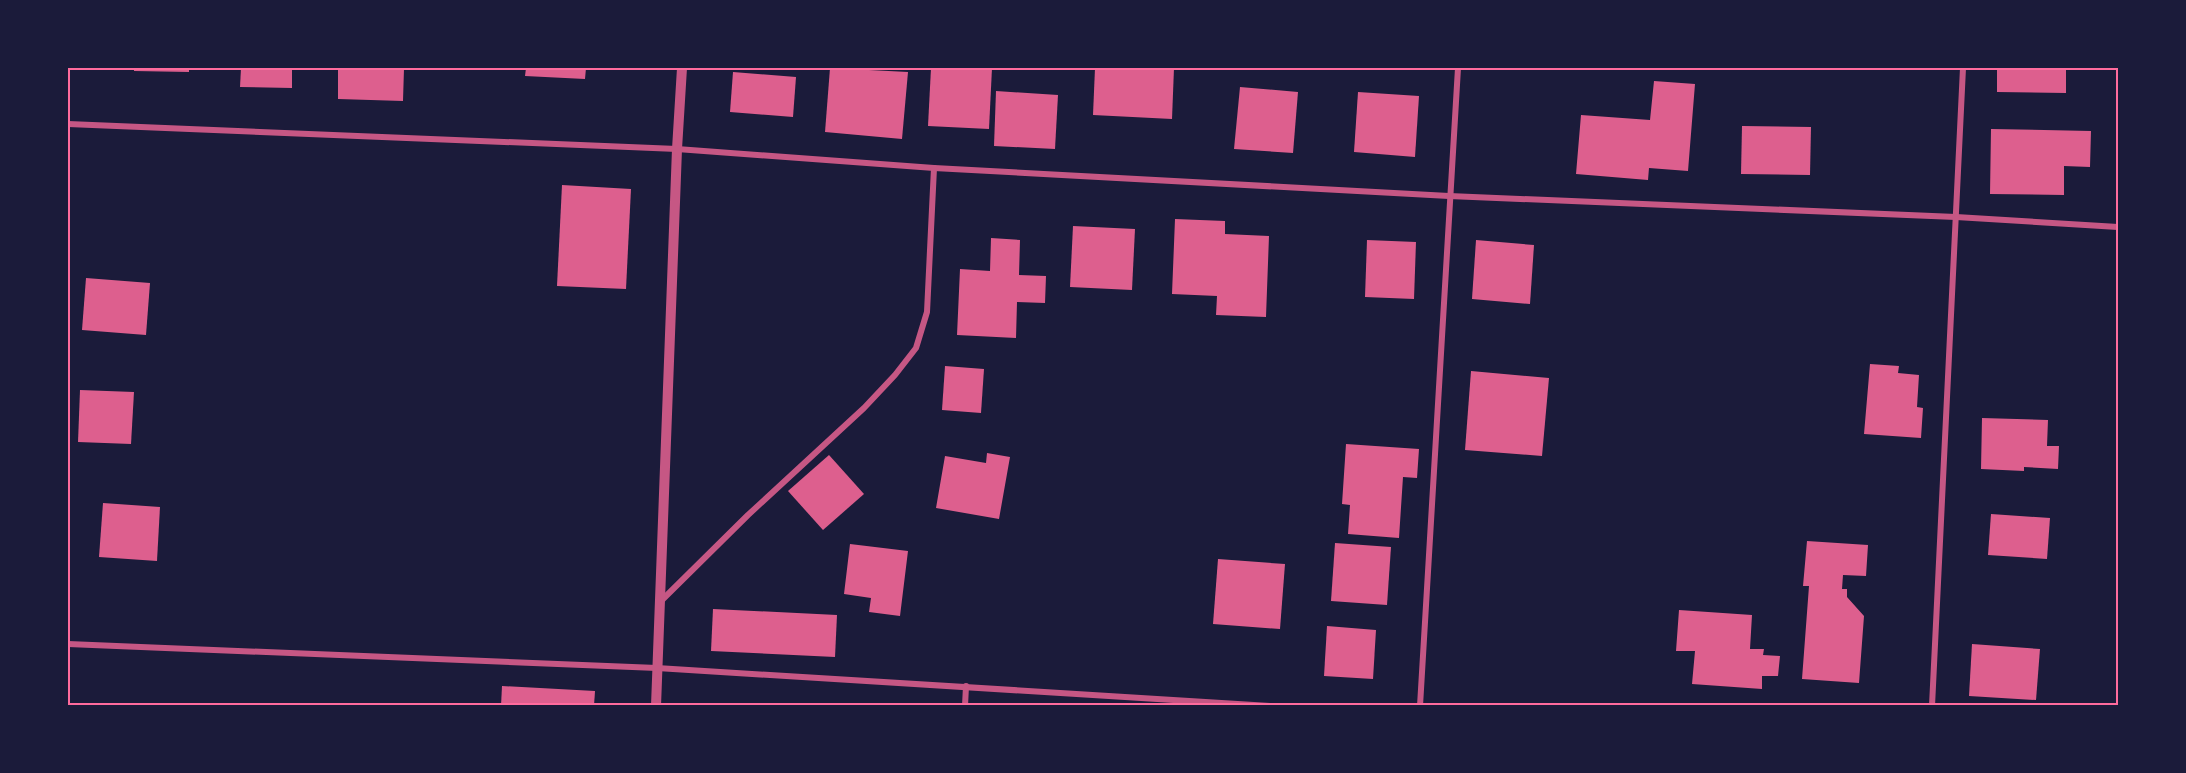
<svg xmlns="http://www.w3.org/2000/svg" width="2186" height="773" font-family="Helvetica,sans-serif">
<style>
.building{fill:#dd5f8e}
.lines{fill:none;stroke-linecap:round;stroke-linejoin:round}
.minor{stroke:#c65784;stroke-width:6}
.tertiary{stroke:#c65784;stroke-width:10}
.neatline{fill:none;stroke:#ff6b9d;stroke-width:2}
</style>
<rect width="100%" height="100%" fill="#1b1b3a"/>
<g class="building">
<path d="M134,68H189V72L134,71Z"/>
<path d="M241,68H292V88L240,87Z"/>
<path d="M338,68H404L403,101L338,99Z"/>
<path d="M526,68H586L585,79L525,76Z"/>
<path d="M830,68L908,72L902,139L825,132Z"/>
<path d="M931,68H992L989,129L928,126Z"/>
<path d="M1095,68H1174L1172,119L1093,115Z"/>
<path d="M1997,68H2066V93L1997,92Z"/>
<path d="M733,72L796,77L793,117L730,112Z"/>
<path d="M1654,81L1695,84L1688,171L1649,168L1648,180L1576,174L1581,115L1650,120Z"/>
<path d="M1240,87L1298,92L1293,153L1234,149Z"/>
<path d="M996,91L1058,95L1055,149L994,146Z"/>
<path d="M1358,92L1419,96L1415,157L1354,152Z"/>
<path d="M1742,126L1811,127L1810,175L1741,174Z"/>
<path d="M1991,129L2091,131L2090,167L2064,166V195L1990,194Z"/>
<path d="M562,185L631,189L626,289L557,286Z"/>
<path d="M1175,219L1225,221V234L1269,236L1266,317L1216,315L1217,296L1172,294Z"/>
<path d="M1073,226L1135,229L1132,290L1070,287Z"/>
<path d="M991,238L1020,240L1019,275L1046,276L1045,303L1017,302L1016,338L957,335L960,269L990,271Z"/>
<path d="M1367,240L1416,242L1414,299L1365,297Z"/>
<path d="M1476,240L1534,245L1530,304L1472,299Z"/>
<path d="M86,278L150,283L146,335L82,330Z"/>
<path d="M1870,364L1899,366L1898,373L1919,375L1917,407L1923,408L1921,438L1864,434Z"/>
<path d="M945,366L984,369L981,413L942,410Z"/>
<path d="M1471,371L1549,378L1542,456L1465,450Z"/>
<path d="M80,390L134,392L131,444L78,442Z"/>
<path d="M1982,418L2048,420L2047,446H2059L2058,469L2024,467V471L1981,469Z"/>
<path d="M1346,444L1419,449L1417,478L1403,477L1399,538L1348,534L1350,505L1342,504Z"/>
<path d="M987,453L1010,457L999,519L936,508L945,456L986,463Z"/>
<path d="M829,455L864,494L823,530L788,491Z"/>
<path d="M103,503L160,507L157,561L99,557Z"/>
<path d="M1991,514L2050,518L2047,559L1988,555Z"/>
<path d="M1807,541L1868,545L1866,576L1843,575L1842,589H1847V597L1864,616L1859,683L1802,679L1809,586H1803Z"/>
<path d="M1335,543L1391,547L1387,605L1331,601Z"/>
<path d="M850,544L908,551L900,616L869,612L871,598L844,594Z"/>
<path d="M1218,559L1285,564L1280,629L1213,624Z"/>
<path d="M713,609L837,615L835,657L711,651Z"/>
<path d="M1679,610L1752,615L1750,649H1764L1763,655L1780,656L1778,676H1762V689L1692,684L1695,651H1676Z"/>
<path d="M1327,626L1376,630L1373,679L1324,676Z"/>
<path d="M1972,644L2040,649L2036,700L1969,696Z"/>
<path d="M502,686L595,691L594,706H501Z"/>
</g>
<g class="lines">
<g class="minor">
<path d="M68,124L677,149L934,168L1449,196L1956,217L2118,227"/>
<path d="M660,602L748,515L864,408L895,375L916,348L927,312L934,168"/>
<path d="M68,644L657,668L1270,706"/>
<path d="M965,706L966,686"/>
<path d="M1420,706L1458,68"/>
<path d="M1932,706L1963,68"/>
</g>
<path class="tertiary" d="M656,706L677,149L682,68"/>
</g>
<rect width="2186" height="773" fill="none" stroke="#1b1b3a" stroke-width="138"/>
<rect x="69" y="69" width="2048" height="635" class="neatline"/>
</svg>
